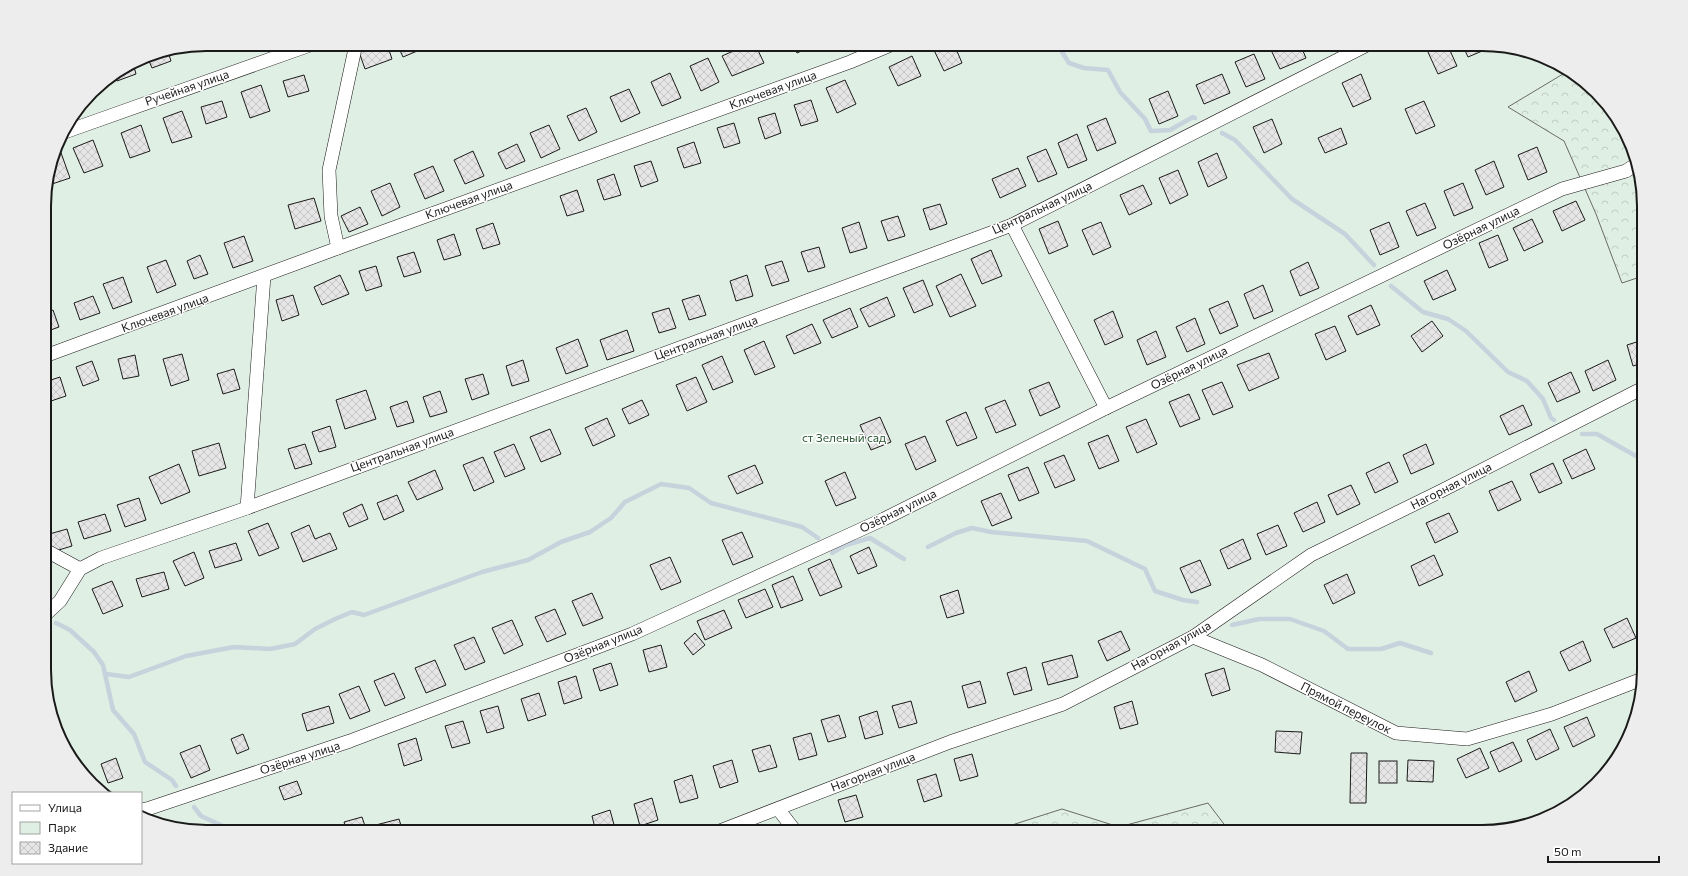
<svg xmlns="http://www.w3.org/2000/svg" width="1688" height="876" font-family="Commissioner,sans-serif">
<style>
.green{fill:#e0efe3;stroke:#6a6a6a}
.forest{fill:url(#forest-crowns);stroke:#6a6a6a}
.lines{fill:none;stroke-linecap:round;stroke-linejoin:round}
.stream{stroke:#c6d2dc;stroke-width:4.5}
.building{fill:url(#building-cross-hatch);stroke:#1a1a1a}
.street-casing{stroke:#1a1a1a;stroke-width:14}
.street{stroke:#fff;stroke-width:13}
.labels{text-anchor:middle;stroke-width:3;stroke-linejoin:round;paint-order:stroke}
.street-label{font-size:12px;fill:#1a1a1a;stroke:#fff}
.park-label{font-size:12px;fill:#2b5a34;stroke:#fff}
.rim{fill:none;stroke:#1a1a1a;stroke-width:2}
</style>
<defs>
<pattern id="forest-crowns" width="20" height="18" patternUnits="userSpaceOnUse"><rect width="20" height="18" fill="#e0efe3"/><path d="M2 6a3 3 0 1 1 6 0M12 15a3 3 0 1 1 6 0" fill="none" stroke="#c0ccc2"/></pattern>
<pattern id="building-cross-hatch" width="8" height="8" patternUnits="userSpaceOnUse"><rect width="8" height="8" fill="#e6e6e6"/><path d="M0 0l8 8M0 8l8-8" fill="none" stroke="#c5c5c5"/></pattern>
</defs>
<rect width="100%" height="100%" fill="#fff"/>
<path class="green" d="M206,44H1482L1554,61L1589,84L1617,116L1643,185L1644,670L1627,742L1604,777L1572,805L1534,823L1493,832H206L141,817V793H107L77,769L56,732L45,692L44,195L61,134L99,84L144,56Z"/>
<g class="forest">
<path d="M1568,71L1589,84L1617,116L1643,185V276L1622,283L1596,214L1564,141L1508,107Z"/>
<path d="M1208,803L1230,832H990L1062,809L1119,827Z"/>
</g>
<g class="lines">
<g class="stream">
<path d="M1057,44L1069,63L1084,68L1108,70L1120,92L1145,119L1151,131L1170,130L1193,117L1195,118"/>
<path d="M1222,133L1235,140L1292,199L1345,234L1374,265"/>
<path d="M1391,286L1423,312L1448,319L1466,331L1508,372L1527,381L1543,399L1551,418L1554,420"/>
<path d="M1582,434H1597L1643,460"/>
<path d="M928,547L956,533L972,528L991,532L1087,541L1145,569L1155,591L1183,600L1197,602"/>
<path d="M832,553L846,545L870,538L904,559"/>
<path d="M56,623L70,630L94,652L103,665L113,710L134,734L145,762L172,780L176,786"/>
<path d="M1232,625L1259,619H1290L1324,631L1348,649H1381L1400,643L1431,653"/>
<path d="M106,674L129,677L186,656L234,647L270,649L295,644L315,629L335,619L352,612L364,615L482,572L528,560L561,542L590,532L611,518L625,502L661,484L689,488L711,503L802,527L818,538"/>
<path d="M194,807L201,816L236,832"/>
</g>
</g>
<g class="building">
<path d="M371,44H387L392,59L365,69L358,49Z"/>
<path d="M397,44H420L422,49L403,57Z"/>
<path d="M749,44H755L764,63L732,76L722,56Z"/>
<path d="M792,44H815V45L797,53Z"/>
<path d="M938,44H954L962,63L944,71L932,46Z"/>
<path d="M1286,44H1300L1306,58L1280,69L1271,50Z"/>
<path d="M1439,44H1447L1457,66L1438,74L1427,50Z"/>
<path d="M1462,44H1482L1485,45L1487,49L1468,57Z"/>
<path d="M168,52L171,61L152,68L147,56Z"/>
<path d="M1254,54L1265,79L1246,87L1235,62Z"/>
<path d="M912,56L921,76L898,86L889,67Z"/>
<path d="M708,58L719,82L701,91L690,66Z"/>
<path d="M133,63L136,74L117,81L114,75Z"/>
<path d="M670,73L681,98L662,106L651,82Z"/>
<path d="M1222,74L1230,93L1204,104L1196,85Z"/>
<path d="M1361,74L1371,99L1353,107L1342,83Z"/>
<path d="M304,75L309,91L288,97L283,81Z"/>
<path d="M845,80L856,104L837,113L826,88Z"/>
<path d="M261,85L270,111L250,118L241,92Z"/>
<path d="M629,89L640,113L621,122L610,97Z"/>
<path d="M1168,91L1178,116L1159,124L1149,99Z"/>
<path d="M811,100L818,121L801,126L794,105Z"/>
<path d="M222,101L227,117L206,124L201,107Z"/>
<path d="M1424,101L1435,126L1416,134L1405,109Z"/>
<path d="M586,108L597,132L579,141L567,116Z"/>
<path d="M182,111L192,137L172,143L163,118Z"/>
<path d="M775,113L781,133L765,139L758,118Z"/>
<path d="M1106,118L1116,143L1097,151L1087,126Z"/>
<path d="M1272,119L1282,144L1264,153L1253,127Z"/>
<path d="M734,123L740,143L724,148L717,128Z"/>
<path d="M141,125L150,151L130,158L121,133Z"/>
<path d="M549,125L560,149L541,158L530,133Z"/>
<path d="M1341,128L1347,144L1325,153L1318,138Z"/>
<path d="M1077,134L1087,160L1068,168L1058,143Z"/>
<path d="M93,140L103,166L84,173L73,148Z"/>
<path d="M694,142L701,163L684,168L677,148Z"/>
<path d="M517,144L525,161L506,169L498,153Z"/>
<path d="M1537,147L1547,172L1528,180L1518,155Z"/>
<path d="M1046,149L1057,174L1038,182L1027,157Z"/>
<path d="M60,150L70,178L49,185L48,183L56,152Z"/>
<path d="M473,151L484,176L465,184L454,160Z"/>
<path d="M1217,153L1227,178L1208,187L1198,162Z"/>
<path d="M651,161L658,181L641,187L634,166Z"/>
<path d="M1494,161L1504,187L1486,195L1475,170Z"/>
<path d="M433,166L444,191L425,199L414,174Z"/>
<path d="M1018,168L1026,186L1000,198L992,179Z"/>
<path d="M1178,170L1188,195L1170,204L1159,178Z"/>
<path d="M614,174L621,195L604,200L597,180Z"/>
<path d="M390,183L400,207L382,216L371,191Z"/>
<path d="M1463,183L1473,208L1454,216L1444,191Z"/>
<path d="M1143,185L1152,204L1129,215L1120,195Z"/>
<path d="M577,190L584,211L567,216L560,196Z"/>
<path d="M314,198L321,221L295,229L288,205Z"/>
<path d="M1576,201L1585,220L1562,231L1553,211Z"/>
<path d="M1425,203L1436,228L1417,236L1406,211Z"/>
<path d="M940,204L947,224L930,230L923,209Z"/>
<path d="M360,207L368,224L349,232L341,216Z"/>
<path d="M898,216L905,236L888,241L881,221Z"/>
<path d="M1532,219L1543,242L1524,251L1513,228Z"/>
<path d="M1058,221L1068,246L1049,254L1039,229Z"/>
<path d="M859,222L867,248L850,253L842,228Z"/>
<path d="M1101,222L1111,247L1093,255L1082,230Z"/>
<path d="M1389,222L1399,247L1380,255L1370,230Z"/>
<path d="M493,223L500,244L483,249L476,229Z"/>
<path d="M454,234L461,255L444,260L437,240Z"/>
<path d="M1498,235L1508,260L1489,268L1479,243Z"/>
<path d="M244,236L253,261L233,268L224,243Z"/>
<path d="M819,247L825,267L808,272L801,252Z"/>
<path d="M991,250L1002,276L982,284L971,259Z"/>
<path d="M414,252L421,272L404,277L397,257Z"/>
<path d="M200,255L208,274L194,279L187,261Z"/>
<path d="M166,260L176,285L157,293L147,267Z"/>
<path d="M782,261L789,281L772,286L765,266Z"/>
<path d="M1308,262L1319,288L1300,296L1290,271Z"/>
<path d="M376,266L382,286L366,291L359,271Z"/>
<path d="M1447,270L1456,290L1433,300L1424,281Z"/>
<path d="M961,274L976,306L950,317L936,286Z"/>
<path d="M340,275L349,294L322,305L314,287Z"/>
<path d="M747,275L753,296L736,301L730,281Z"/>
<path d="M123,277L132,302L113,309L103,284Z"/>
<path d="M923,280L933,305L914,313L903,288Z"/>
<path d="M1263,285L1273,311L1254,319L1244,294Z"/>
<path d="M293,295L299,315L282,321L276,300Z"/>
<path d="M699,295L706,315L689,320L682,300Z"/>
<path d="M93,296L100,313L80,320L74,303Z"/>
<path d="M887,297L895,316L869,327L860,309Z"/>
<path d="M1228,301L1238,326L1220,334L1209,309Z"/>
<path d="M1371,305L1380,325L1357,335L1348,316Z"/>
<path d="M669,308L676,328L659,333L652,313Z"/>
<path d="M850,308L858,327L832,338L823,320Z"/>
<path d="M53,310L59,327L45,332V313Z"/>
<path d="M1113,311L1123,337L1105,345L1094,320Z"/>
<path d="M1195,318L1205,344L1187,352L1176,327Z"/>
<path d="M1432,321L1443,336L1422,352L1411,336Z"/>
<path d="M812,324L821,343L794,354L786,336Z"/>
<path d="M1335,326L1346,351L1326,360L1315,334Z"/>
<path d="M627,330L634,351L607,360L600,340Z"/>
<path d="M1156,331L1166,357L1147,365L1137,340Z"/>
<path d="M578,339L588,366L566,374L556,348Z"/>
<path d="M1643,340V363L1633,366L1627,345Z"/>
<path d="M764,341L775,367L755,375L744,350Z"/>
<path d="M1269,353L1279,378L1249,391L1237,365Z"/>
<path d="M182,354L189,380L171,386L163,359Z"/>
<path d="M135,355L139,376L123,379L118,359Z"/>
<path d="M722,356L733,382L713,390L702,365Z"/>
<path d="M523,360L529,381L512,386L506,366Z"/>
<path d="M1608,360L1616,380L1593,391L1585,371Z"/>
<path d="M92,361L99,380L83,386L76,367Z"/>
<path d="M234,369L240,389L223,394L217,374Z"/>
<path d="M1571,372L1580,392L1557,402L1548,383Z"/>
<path d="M483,374L489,394L472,400L465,379Z"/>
<path d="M60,377L66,396L45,403V382Z"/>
<path d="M696,377L707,402L687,411L676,385Z"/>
<path d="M1049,382L1060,407L1040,416L1029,390Z"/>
<path d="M1222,382L1233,407L1213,415L1202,390Z"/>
<path d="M366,390L376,419L345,429L336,400Z"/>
<path d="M440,391L447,412L430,417L423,397Z"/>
<path d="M1189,394L1200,419L1180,427L1169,402Z"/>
<path d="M642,400L649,415L629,424L622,409Z"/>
<path d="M1005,400L1016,425L996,433L985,408Z"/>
<path d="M407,401L414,422L397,427L390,407Z"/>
<path d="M1523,405L1532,425L1509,435L1500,416Z"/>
<path d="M966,412L977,438L957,446L946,421Z"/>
<path d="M880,417L891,442L871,450L860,425Z"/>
<path d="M607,418L615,436L593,446L585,428Z"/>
<path d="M1146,419L1157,444L1137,453L1126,427Z"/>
<path d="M330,426L336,447L319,452L312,432Z"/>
<path d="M550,429L561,454L541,462L530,437Z"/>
<path d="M1108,435L1119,461L1099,469L1088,443Z"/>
<path d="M925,436L936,461L916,470L905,444Z"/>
<path d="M219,443L226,468L199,476L192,451Z"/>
<path d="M305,444L312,464L295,469L288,449Z"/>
<path d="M514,444L525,469L505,477L494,452Z"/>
<path d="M1426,444L1434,464L1411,474L1403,455Z"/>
<path d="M1586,449L1595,469L1572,479L1563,460Z"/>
<path d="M1064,455L1075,480L1055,488L1044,463Z"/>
<path d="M483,457L494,482L474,491L463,465Z"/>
<path d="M1389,462L1398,482L1375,493L1366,473Z"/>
<path d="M1553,463L1562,483L1539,493L1530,474Z"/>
<path d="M179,464L190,492L161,504L149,477Z"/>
<path d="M755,465L763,483L737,494L728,476Z"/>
<path d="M1028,467L1039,493L1019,501L1008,475Z"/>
<path d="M435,470L443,489L417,500L408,482Z"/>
<path d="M845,472L856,498L836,506L825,481Z"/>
<path d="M1512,481L1521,500L1498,511L1489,491Z"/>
<path d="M1351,485L1360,504L1337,515L1328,495Z"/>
<path d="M1001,493L1012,518L992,526L981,501Z"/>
<path d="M397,495L404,511L384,520L377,503Z"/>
<path d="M139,498L146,520L125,527L117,505Z"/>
<path d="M1317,502L1325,522L1303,532L1294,513Z"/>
<path d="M362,504L368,519L349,527L343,513Z"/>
<path d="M1449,513L1458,532L1435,543L1426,523Z"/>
<path d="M105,514L111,531L84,539L78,522Z"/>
<path d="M268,523L279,548L259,556L248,531Z"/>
<path d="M309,525L315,539L330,533L337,549L303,562L291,533Z"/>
<path d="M1278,525L1287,546L1266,555L1257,534Z"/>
<path d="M67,529L72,546L52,552L46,535Z"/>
<path d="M742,532L753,557L733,565L722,540Z"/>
<path d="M1243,539L1251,559L1228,569L1220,550Z"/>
<path d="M236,543L242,560L215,568L209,551Z"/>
<path d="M869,547L877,566L858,574L850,556Z"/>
<path d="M194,552L204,578L185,586L173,561Z"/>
<path d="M1434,555L1443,575L1419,586L1411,566Z"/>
<path d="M670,557L681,582L661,590L650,565Z"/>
<path d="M830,559L842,587L820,596L808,569Z"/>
<path d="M1200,560L1211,585L1191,593L1180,568Z"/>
<path d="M164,572L169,589L142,597L136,579Z"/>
<path d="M1347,574L1355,593L1333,604L1324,585Z"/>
<path d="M793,576L803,600L781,608L772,585Z"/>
<path d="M112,581L123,606L103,614L92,589Z"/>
<path d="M765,589L773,607L746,618L738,600Z"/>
<path d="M958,590L964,613L947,618L940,596Z"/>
<path d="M592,593L603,618L583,626L572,601Z"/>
<path d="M555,609L566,634L547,642L535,617Z"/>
<path d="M724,610L732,628L705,640L697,621Z"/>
<path d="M1627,618L1636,638L1613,648L1604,629Z"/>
<path d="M512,620L523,645L504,654L492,628Z"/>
<path d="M1121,631L1130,650L1107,661L1098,641Z"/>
<path d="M695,633L705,645L693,655L684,643Z"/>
<path d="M474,637L485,662L465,670L454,645Z"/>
<path d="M1583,641L1591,661L1569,671L1560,652Z"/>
<path d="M661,645L667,667L649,672L643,650Z"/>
<path d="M1072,655L1078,677L1048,685L1042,663Z"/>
<path d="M435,660L446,685L426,693L415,668Z"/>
<path d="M611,663L618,685L600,691L593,669Z"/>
<path d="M1026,667L1032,690L1014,695L1007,673Z"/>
<path d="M1224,668L1230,690L1212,696L1205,674Z"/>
<path d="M1529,671L1537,691L1515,702L1506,682Z"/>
<path d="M394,673L405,698L385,706L374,681Z"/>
<path d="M576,676L582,698L564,704L558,682Z"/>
<path d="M980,681L986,703L968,708L962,686Z"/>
<path d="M359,686L370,711L350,719L339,694Z"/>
<path d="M539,693L546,715L528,721L521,699Z"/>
<path d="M911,701L917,723L899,728L892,706Z"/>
<path d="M1132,701L1138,724L1120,729L1114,707Z"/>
<path d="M329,706L334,723L307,731L302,714Z"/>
<path d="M498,706L504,728L487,733L480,711Z"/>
<path d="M877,711L883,734L865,739L859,717Z"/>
<path d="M839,715L846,737L828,742L821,720Z"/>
<path d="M1587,717L1595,736L1573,747L1564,727Z"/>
<path d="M463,721L470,743L452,748L445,726Z"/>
<path d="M1550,729L1559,749L1536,760L1527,740Z"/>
<path d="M1276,731L1302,732L1300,754L1275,752Z"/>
<path d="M811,733L817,755L799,760L793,738Z"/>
<path d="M243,734L249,749L237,754L231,739Z"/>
<path d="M416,738L422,760L404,766L398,744Z"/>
<path d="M1513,742L1522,761L1499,772L1490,752Z"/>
<path d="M200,745L210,770L191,778L180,753Z"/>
<path d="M770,745L777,767L759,772L752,750Z"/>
<path d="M1480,748L1489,768L1466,778L1457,759Z"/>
<path d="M1351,753H1367L1366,803H1350Z"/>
<path d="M972,754L978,776L960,781L954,759Z"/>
<path d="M116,758L123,778L108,783L101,764Z"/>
<path d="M732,760L738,782L720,788L713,766Z"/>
<path d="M1408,760L1434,761L1433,782L1407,781Z"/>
<rect x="1379" y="761" width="18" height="22"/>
<path d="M936,774L942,796L924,802L917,780Z"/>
<path d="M692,775L698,798L680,803L674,781Z"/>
<path d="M297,781L302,794L284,800L279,787Z"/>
<path d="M856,795L863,817L845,822L838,800Z"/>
<path d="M652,798L658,820L640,826L634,804Z"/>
<path d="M610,810L616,832H596L592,816Z"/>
<path d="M362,817L367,832H347L344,822Z"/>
<path d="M399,819L403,832H374L372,826Z"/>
<path d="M765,826L767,832H747V831Z"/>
<path d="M567,827L568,832H553Z"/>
</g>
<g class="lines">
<g class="street-casing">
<g id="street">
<path d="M62,133L313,44"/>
<path d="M1012,225L1106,408"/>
<path d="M338,248L331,216L329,170L356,44"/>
<path d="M45,356L338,248L850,62L893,44"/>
<path d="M247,508L264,276"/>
<path d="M45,550L80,569"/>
<path d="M45,615L60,601L80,569L101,558L247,508L1012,225L1369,44"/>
<path d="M1193,637L1262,665L1396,733L1467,739L1552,714L1642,679"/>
<path d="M778,809L796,832"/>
<path d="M141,810L150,808L350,741L632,634L884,519L1106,408L1562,189L1626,171L1635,165"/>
<path d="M717,832L950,742L1063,704L1193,637L1311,555L1441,491L1643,388"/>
</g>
</g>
<use href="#street" class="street"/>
</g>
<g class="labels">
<g class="street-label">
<text transform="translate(187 88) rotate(-19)" y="4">Ручейная улица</text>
<text transform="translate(773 90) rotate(-20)" y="4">Ключевая улица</text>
<text transform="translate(469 200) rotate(-20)" y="4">Ключевая улица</text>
<text transform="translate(1042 208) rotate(-25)" y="4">Центральная улица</text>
<text transform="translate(1481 228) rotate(-26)" y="4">Озёрная улица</text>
<text transform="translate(165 313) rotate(-20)" y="4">Ключевая улица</text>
<text transform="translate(706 338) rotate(-20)" y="4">Центральная улица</text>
<text transform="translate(1189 368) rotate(-26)" y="4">Озёрная улица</text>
<text transform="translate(402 450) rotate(-20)" y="4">Центральная улица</text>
<text transform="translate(1451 486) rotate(-27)" y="4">Нагорная улица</text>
<text transform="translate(898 511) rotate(-26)" y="4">Озёрная улица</text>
<text transform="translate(603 644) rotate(-22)" y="4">Озёрная улица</text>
<text transform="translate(1171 646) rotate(-29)" y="4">Нагорная улица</text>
<text transform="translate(1346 708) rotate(27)" y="4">Прямой переулок</text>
<text transform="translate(300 758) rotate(-18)" y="4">Озёрная улица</text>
<text transform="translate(873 772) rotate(-21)" y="4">Нагорная улица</text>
</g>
<g class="park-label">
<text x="844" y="442">ст Зеленый сад</text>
</g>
</g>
<path d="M0 0H1688V876H0ZM206 51H1482A155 155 0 0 1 1637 206V670A155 155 0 0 1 1482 825H206A155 155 0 0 1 51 670V206A155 155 0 0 1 206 51Z" fill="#ededed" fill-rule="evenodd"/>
<path class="rim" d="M206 51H1482A155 155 0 0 1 1637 206V670A155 155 0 0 1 1482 825H206A155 155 0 0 1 51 670V206A155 155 0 0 1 206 51Z"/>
<rect x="12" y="792" width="130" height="72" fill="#ffffff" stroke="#a3a3a3"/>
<rect x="20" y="805" width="20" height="6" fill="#ffffff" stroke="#a3a3a3"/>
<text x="48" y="812" font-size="12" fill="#1a1a1a">Улица</text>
<rect x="20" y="822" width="20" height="12" fill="#e0efe3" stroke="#a3a3a3"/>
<text x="48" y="832" font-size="12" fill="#1a1a1a">Парк</text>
<rect x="20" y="842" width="20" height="12" fill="url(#building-cross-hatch)" stroke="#a3a3a3"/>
<text x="48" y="852" font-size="12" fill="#1a1a1a">Здание</text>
<path d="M1548 856v6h111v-6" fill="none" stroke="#1a1a1a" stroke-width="2"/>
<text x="1554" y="856" font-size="12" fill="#1a1a1a" stroke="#ffffff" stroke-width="3" paint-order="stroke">50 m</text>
</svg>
